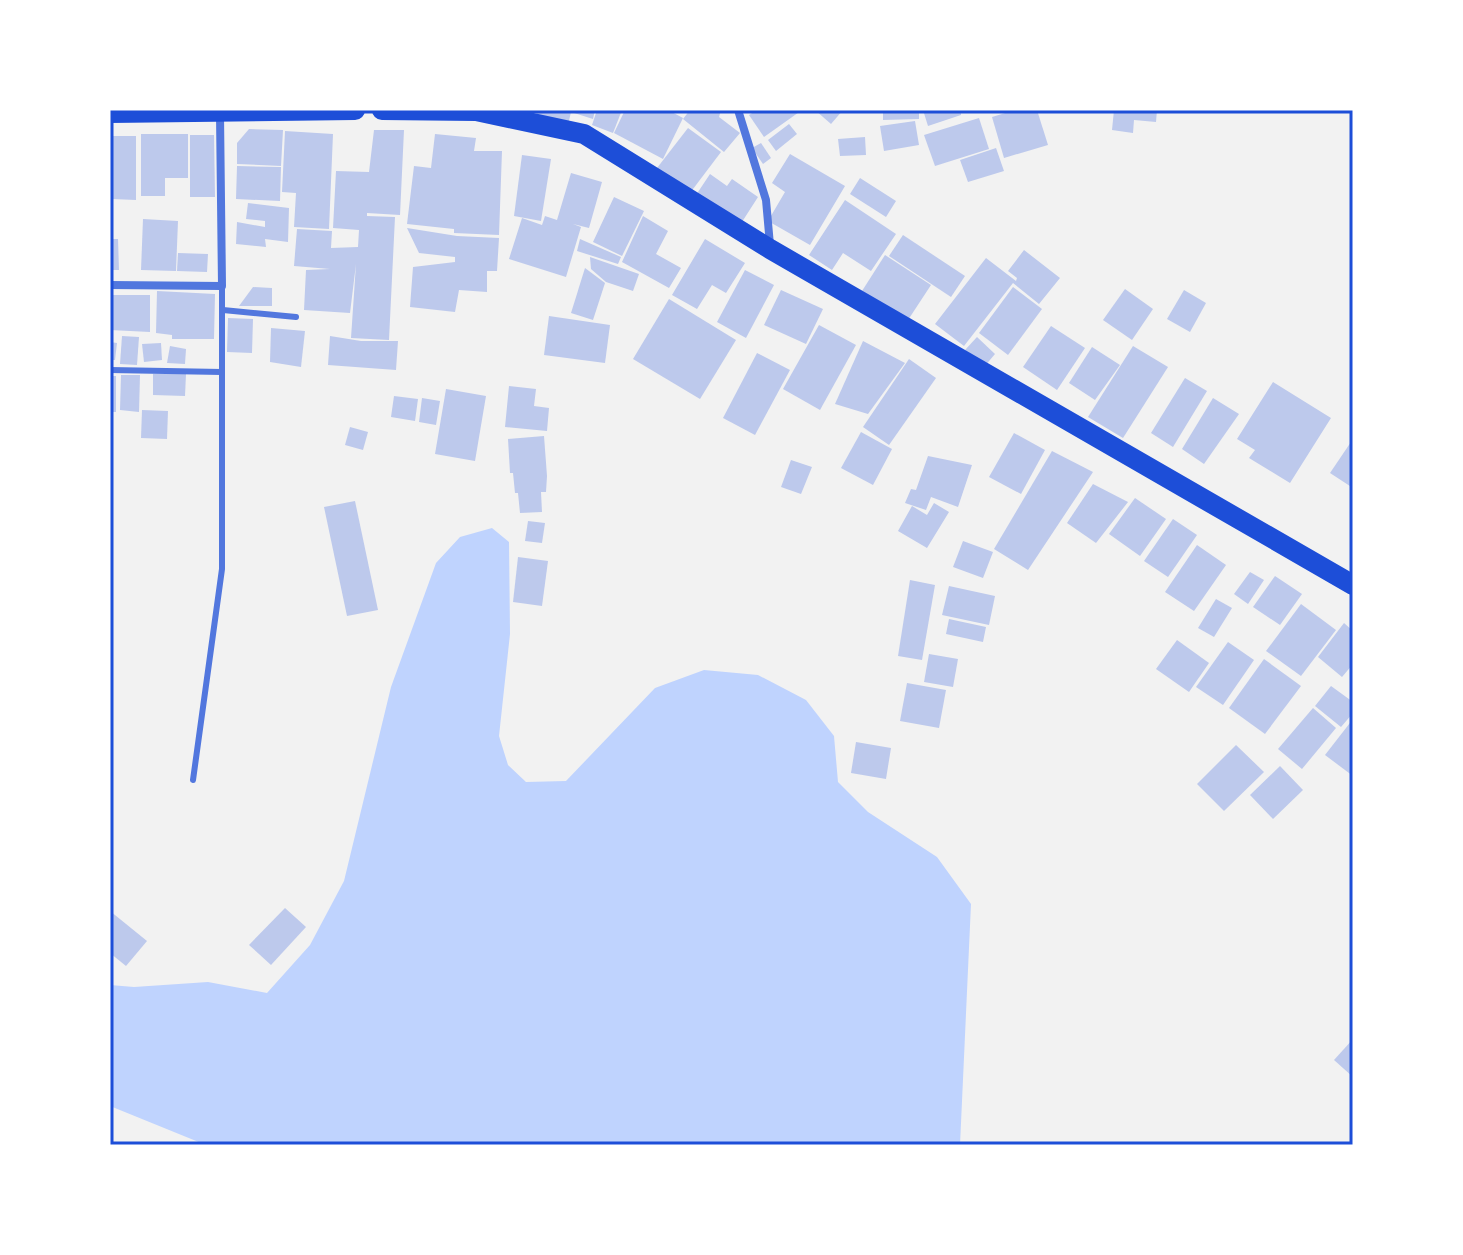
<svg xmlns="http://www.w3.org/2000/svg" width="1463" height="1255" font-family="Rubik,sans-serif">
<style>
.water{fill:#bfd3fe}
.building{fill:#bdc9ec}
.lines{fill:none;stroke-linecap:round;stroke-linejoin:round}
.service{stroke:#5277de;stroke-width:6}
.minor{stroke:#5277de;stroke-width:8}
.primary{stroke:#1d4ed8;stroke-width:20}
.neatline{fill:none;stroke:#1d4ed8;stroke-width:3}
</style>
<rect width="100%" height="100%" fill="#f2f2f2"/>
<path class="water" d="M492,528L509,542L510,634L499,736L508,765L526,782L566,781L655,688L704,670L758,675L806,700L834,736L838,782L868,812L937,857L971,904L960,1145H206L110,1106V985L134,987L208,982L267,993L310,945L344,881L391,687L436,563L460,537Z"/>
<g class="building">
<path d="M537,110H595L593,119L571,112L568,125L536,116Z"/>
<path d="M597,110H622L613,133L592,125Z"/>
<path d="M625,110H668L683,118L663,159L614,133Z"/>
<path d="M690,110H721L719,117L740,133L724,152L683,119Z"/>
<path d="M757,110H802L764,137L749,115Z"/>
<path d="M815,110H843L831,124Z"/>
<path d="M883,110H919V119L883,120Z"/>
<path d="M923,110H961V115L928,126Z"/>
<path d="M1015,110H1037L1048,145L1004,158L992,117Z"/>
<path d="M1114,110H1157L1156,122L1134,120L1133,133L1112,130Z"/>
<path d="M979,118L989,149L935,166L924,135Z"/>
<path d="M915,121L919,145L884,151L880,126Z"/>
<path d="M789,124L797,134L776,151L768,140Z"/>
<path d="M688,128L721,152L690,193L657,168Z"/>
<path d="M249,129L283,130L281,166L237,164V143Z"/>
<path d="M374,130H404L400,215L367,213V216L395,217L389,340L351,338L356,264L350,313L304,310L306,270L330,269L294,266L297,229L332,231L331,248L358,247L359,230L333,228L336,171L369,172Z"/>
<path d="M285,131L333,134L329,229L294,227L296,193L282,192Z"/>
<path d="M141,134H188V178H165V196H141Z"/>
<path d="M435,134L476,138L474,151H502L499,235L454,233V229L407,224L414,166L431,168Z"/>
<path d="M190,135H214L215,197H190Z"/>
<path d="M112,136H136V200L112,199Z"/>
<path d="M865,137L866,155L840,156L838,139Z"/>
<path d="M761,143L771,158L763,164L752,148Z"/>
<path d="M996,148L1004,171L968,182L960,160Z"/>
<path d="M790,154L845,186L810,245L768,221L785,192L772,183Z"/>
<path d="M522,155L551,159L541,221L514,216Z"/>
<path d="M237,166L281,167L280,201L236,199Z"/>
<path d="M571,173L602,182L589,228L573,224L581,227L566,277L509,259L522,218L542,225L545,216L557,220Z"/>
<path d="M710,174L727,186L732,179L758,197L740,225L696,195Z"/>
<path d="M860,178L896,201L886,217L850,194Z"/>
<path d="M614,197L644,211L622,256L593,242Z"/>
<path d="M845,200L896,234L871,271L843,253L832,270L809,255Z"/>
<path d="M248,203L289,208L288,242L265,239L266,247L236,244L237,222L265,227V221L246,219Z"/>
<path d="M643,216L668,231L656,254L681,268L669,288L622,262Z"/>
<path d="M143,219L178,221L176,271L141,270Z"/>
<path d="M407,228L457,236L499,238L497,271H487V292L459,290L455,312L410,307L413,267L455,262V257L419,253Z"/>
<path d="M903,235L965,276L951,297L889,256Z"/>
<path d="M110,239H118L119,270H110Z"/>
<path d="M580,239L621,257L618,264L577,251Z"/>
<path d="M705,239L745,263L726,293L712,285L697,309L672,295Z"/>
<path d="M1024,250L1060,278L1039,304L1013,283L964,346L935,324L986,258L1016,281L1017,278L1008,271Z"/>
<path d="M178,253L208,254L207,272L177,271Z"/>
<path d="M885,255L931,285L908,320L862,291Z"/>
<path d="M590,257L639,274L633,291L606,282L591,269Z"/>
<path d="M585,268L605,283L593,320L571,313Z"/>
<path d="M745,270L774,285L746,338L717,322Z"/>
<path d="M253,287L272,288V306H239Z"/>
<path d="M1013,287L1042,309L1008,355L979,333Z"/>
<path d="M1125,289L1153,309L1132,340L1103,320Z"/>
<path d="M781,290L823,309L806,344L764,325Z"/>
<path d="M1184,290L1206,303L1190,332L1167,319Z"/>
<path d="M157,291L215,294L214,339H172V335L156,333Z"/>
<path d="M110,295H150V332L110,330Z"/>
<path d="M669,299L736,340L700,399L633,359Z"/>
<path d="M549,316L610,325L605,363L544,355Z"/>
<path d="M228,318L253,319L252,353L227,352Z"/>
<path d="M819,325L856,345L820,410L783,389Z"/>
<path d="M1051,326L1085,348L1057,390L1023,367Z"/>
<path d="M271,328L305,331L301,367L270,362Z"/>
<path d="M122,336L139,337L137,365L120,364Z"/>
<path d="M330,336L361,341H398L396,370L328,365Z"/>
<path d="M977,337L995,354L984,367L965,350Z"/>
<path d="M863,341L905,363L868,414L835,404Z"/>
<path d="M110,342L117,343L115,360H110Z"/>
<path d="M161,343L162,360L144,362L142,344Z"/>
<path d="M170,346L186,349L185,364L167,363Z"/>
<path d="M1133,346L1168,367L1123,438L1088,417Z"/>
<path d="M1092,347L1120,365L1095,400L1069,383Z"/>
<path d="M757,353L790,370L755,435L723,418Z"/>
<path d="M909,359L936,378L889,445L863,427Z"/>
<path d="M153,374H186L185,396L153,395Z"/>
<path d="M121,375H140L139,412L120,410Z"/>
<rect x="110" y="376" width="6" height="36"/>
<path d="M1185,378L1207,391L1173,447L1151,433Z"/>
<path d="M1273,382L1331,418L1290,483L1249,458L1255,450L1237,439Z"/>
<path d="M509,386L536,389L534,406L549,408L547,431L505,427Z"/>
<path d="M446,389L486,396L475,461L435,454Z"/>
<path d="M394,396L418,399L415,421L391,417Z"/>
<path d="M422,398L440,401L436,425L419,422Z"/>
<path d="M1213,398L1239,414L1204,464L1182,449Z"/>
<path d="M142,410L168,411L167,439L141,438Z"/>
<path d="M350,427L368,432L363,450L345,445Z"/>
<path d="M861,432L892,449L873,485L841,468Z"/>
<path d="M1014,433L1045,450L1021,494L989,477Z"/>
<path d="M544,436L547,476L546,492H541L542,512L520,513L518,493H515L513,473H510L508,439Z"/>
<path d="M1353,439V488L1330,473Z"/>
<path d="M1052,451L1093,472L1028,570L994,549Z"/>
<path d="M928,456L972,465L958,507L931,497L926,510L905,503L911,489L916,490Z"/>
<path d="M791,460L812,467L801,494L781,487Z"/>
<path d="M1093,484L1128,502L1096,543L1067,523Z"/>
<path d="M1135,498L1166,519L1140,556L1109,534Z"/>
<path d="M355,501L378,610L347,616L324,507Z"/>
<path d="M934,503L949,512L927,548L898,531L912,506L927,515Z"/>
<path d="M1173,519L1197,535L1168,577L1144,561Z"/>
<path d="M528,521L545,523L542,543L525,541Z"/>
<path d="M963,541L993,552L983,578L953,567Z"/>
<path d="M1197,545L1226,565L1194,611L1165,592Z"/>
<path d="M518,557L548,561L542,606L513,602Z"/>
<path d="M1250,572L1264,580L1248,604L1234,594Z"/>
<path d="M1275,576L1302,594L1280,625L1253,607Z"/>
<path d="M910,580L935,585L922,660L898,656Z"/>
<path d="M949,586L995,596L989,625L942,615Z"/>
<path d="M1216,599L1232,608L1214,637L1198,628Z"/>
<path d="M1301,604L1336,630L1301,676L1266,651Z"/>
<path d="M949,619L986,627L983,642L946,634Z"/>
<path d="M1344,623L1353,631V664L1342,677L1318,657Z"/>
<path d="M1177,640L1209,663L1189,692L1156,669Z"/>
<path d="M1228,642L1254,660L1223,705L1196,687Z"/>
<path d="M929,654L958,659L953,687L924,682Z"/>
<path d="M1264,659L1301,686L1265,734L1229,708Z"/>
<path d="M907,683L946,690L939,728L900,721Z"/>
<path d="M1331,686L1353,702V713L1341,727L1315,706Z"/>
<path d="M1313,708L1336,728L1302,769L1278,749Z"/>
<path d="M1353,719V776L1325,755Z"/>
<path d="M856,742L891,748L886,779L851,773Z"/>
<path d="M1236,745L1264,772L1224,811L1197,784Z"/>
<path d="M1280,766L1303,790L1273,819L1250,795Z"/>
<path d="M285,908L306,927L271,965L249,945Z"/>
<path d="M110,911L147,941L126,966L110,953Z"/>
<path d="M1353,1039V1077L1334,1060Z"/>
</g>
<g class="lines">
<g class="service">
<path d="M223,310L296,317"/>
<path d="M110,370L222,372"/>
<path d="M193,780L222,569V286"/>
</g>
<g class="minor">
<path d="M738,110L766,200L770,245"/>
<path d="M110,285L222,286L220,114"/>
</g>
<g class="primary">
<path d="M382,110L476,111L584,134L770,249L1353,585"/>
<path d="M110,113L355,110"/>
</g>
</g>
<rect width="1463" height="1255" fill="none" stroke="#ffffff" stroke-width="224"/>
<rect x="112" y="112" width="1239" height="1031" class="neatline"/>
</svg>
